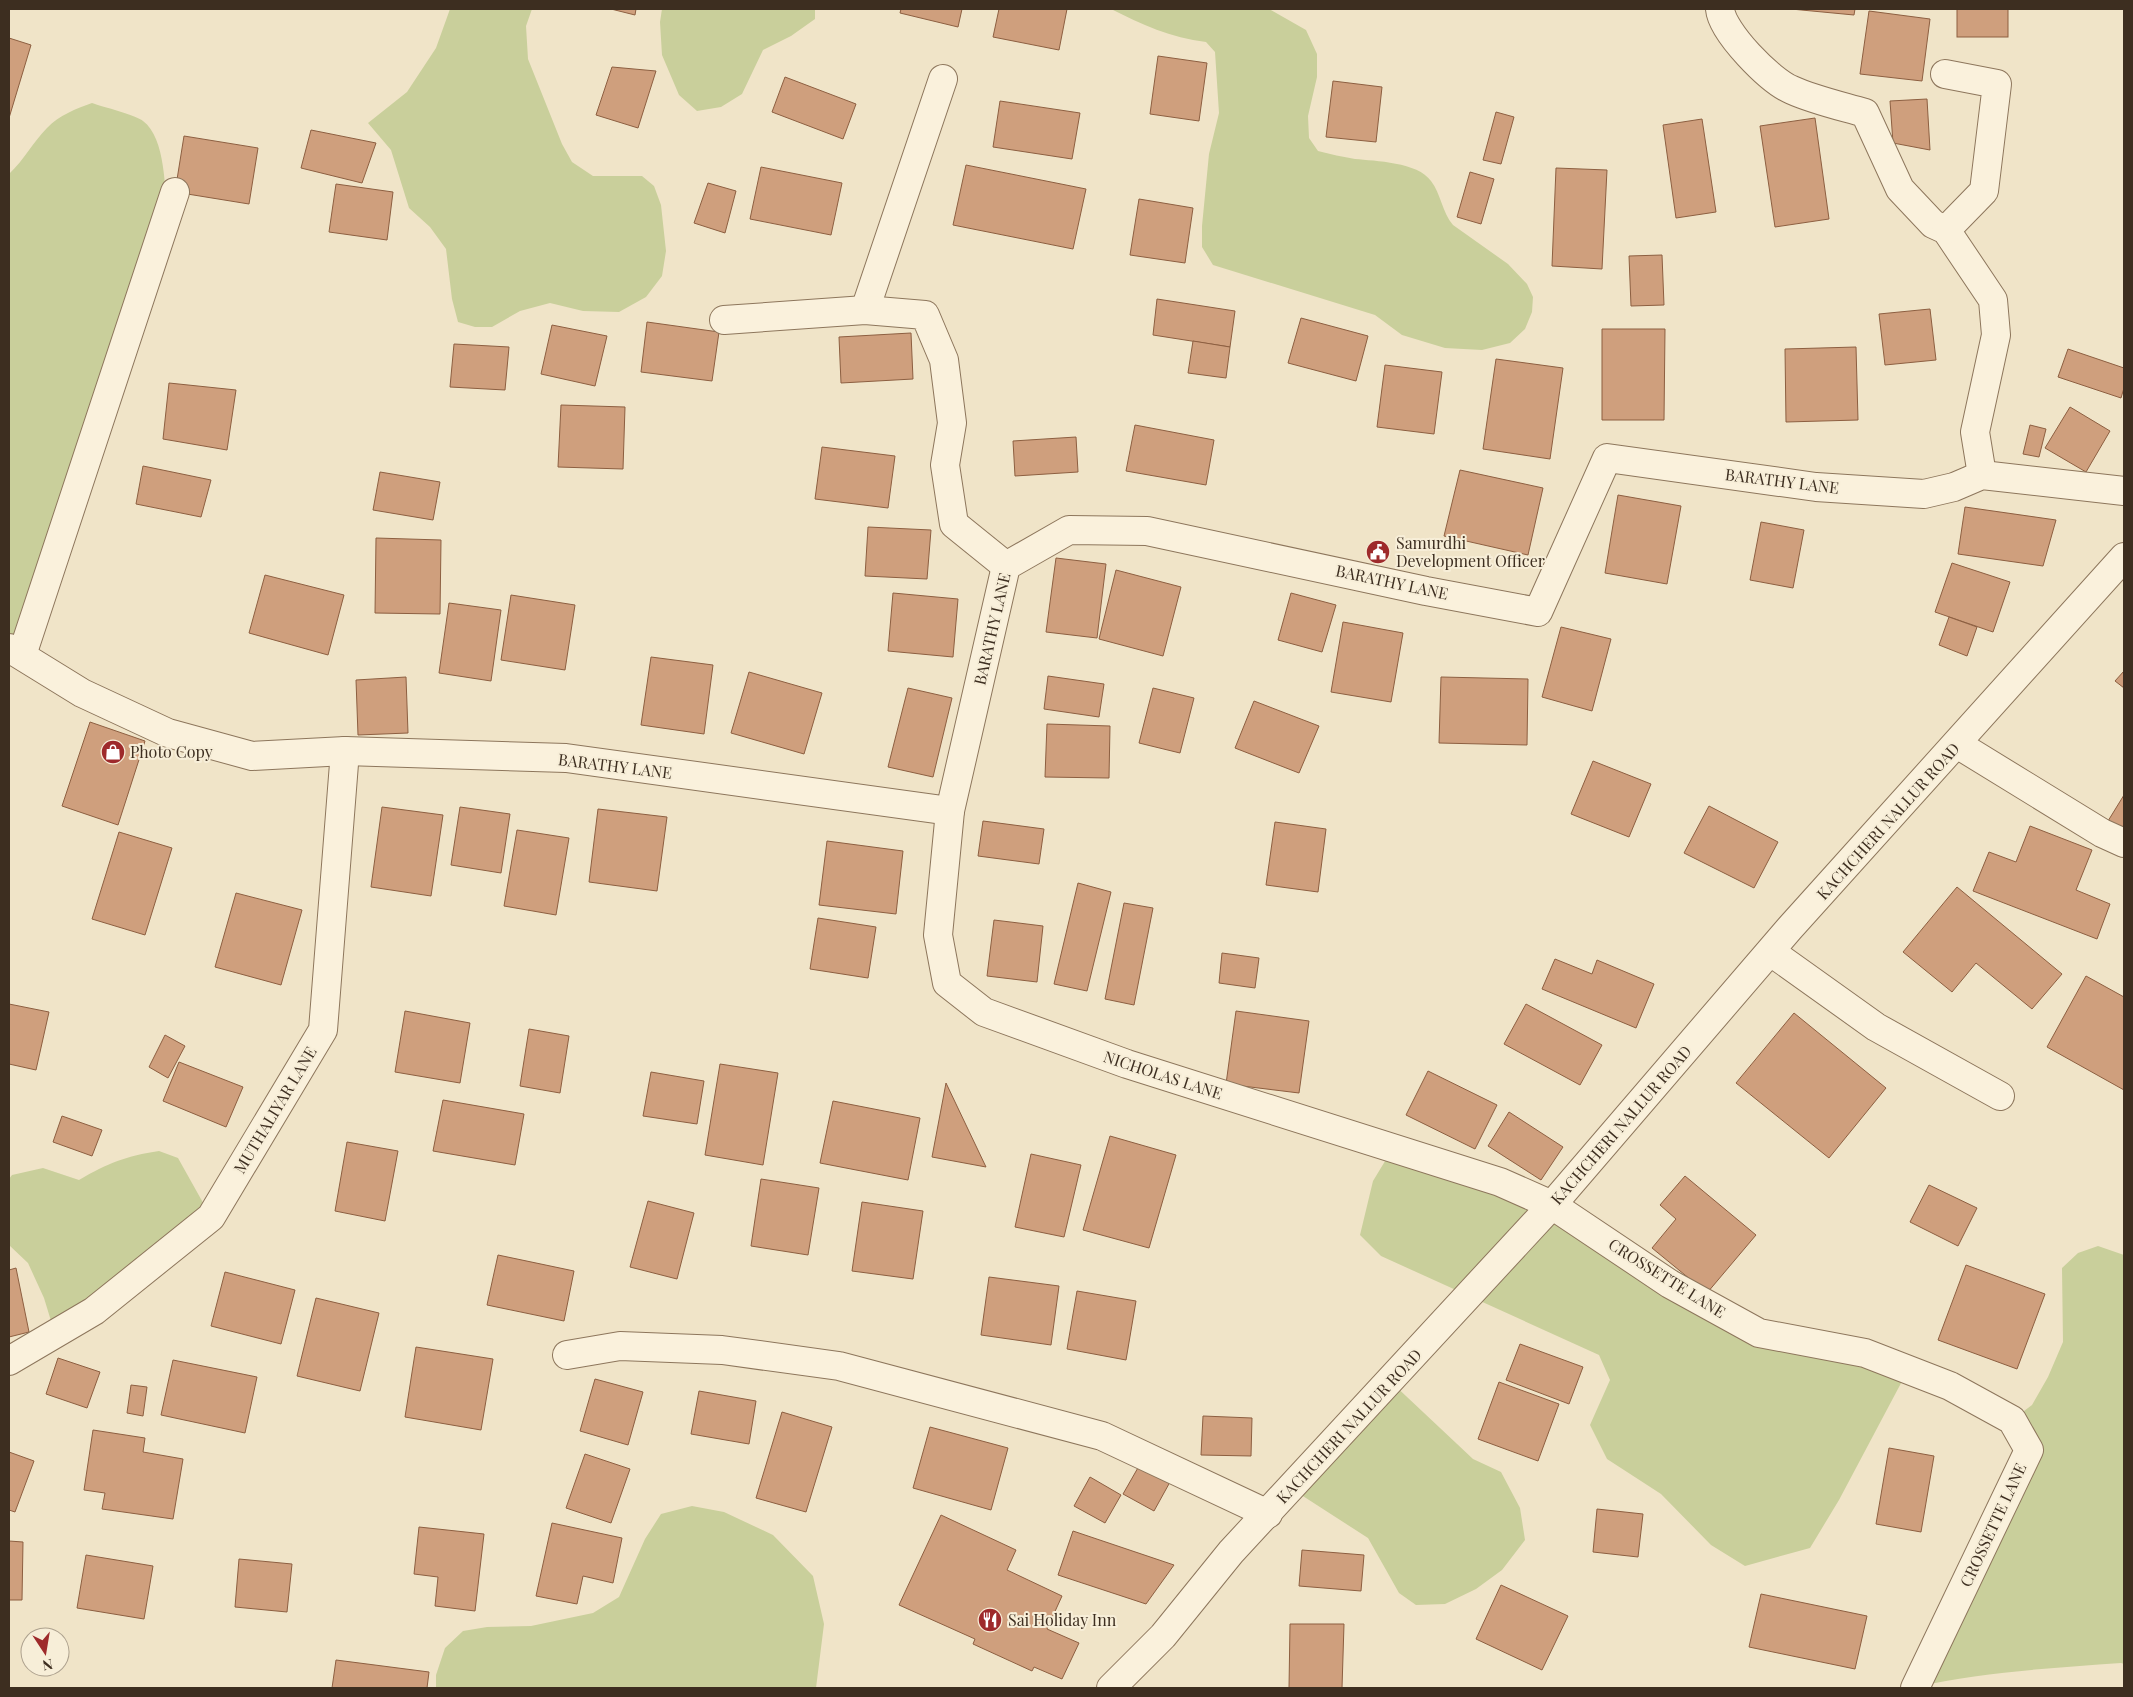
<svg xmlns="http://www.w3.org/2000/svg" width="2133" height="1697" font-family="'Playfair Display',serif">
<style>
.green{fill:#c9cf9b}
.building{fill:#cf9f7d;stroke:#8d5f41}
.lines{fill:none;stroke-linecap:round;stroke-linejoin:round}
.minor-casing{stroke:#8d765c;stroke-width:30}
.minor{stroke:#faf1dc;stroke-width:28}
.labels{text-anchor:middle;stroke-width:4;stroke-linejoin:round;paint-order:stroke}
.street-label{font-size:16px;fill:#3d2e20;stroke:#f7eed8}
.poi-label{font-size:16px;fill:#3d2e20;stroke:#f7eed8;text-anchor:start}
</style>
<rect width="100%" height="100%" fill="#f0e4c8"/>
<g class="green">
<path d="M450,9H532L526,26L528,59L562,144L572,162L593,176H642L654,186L661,205L666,251L662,276L646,297L619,312L583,311L550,303L520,311L492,327H475L458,322L452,299L446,249L430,227L409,208L391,150L368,123L407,92L436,48Z"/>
<path d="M662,9H815V19L791,36L763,50L742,94L721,107L697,111L679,95L662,55L660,22Z"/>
<path d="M1111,9H1269L1306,30L1317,54V77L1308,116L1309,138L1318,151C1330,154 1343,157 1355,159C1375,161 1418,162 1431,181C1441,194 1442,212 1453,225L1508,264L1527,284L1533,297L1532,312L1525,329L1510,343L1482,350L1445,348L1402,335L1375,315L1213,265L1202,247V226L1209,154L1219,113L1215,52L1206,42C1171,38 1141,24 1111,9Z"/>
<path d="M92,103C103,107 136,115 143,121C166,138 165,191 167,217L60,540L9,648V174C24,160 33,142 47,128C59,115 76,109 92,103Z"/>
<path d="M1393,1148L1500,1182L1759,1333L1908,1370L1839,1500L1810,1548L1745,1566L1711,1545L1661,1494L1607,1459L1590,1425L1610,1380L1599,1355L1381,1256L1360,1235L1373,1181Z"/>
<path d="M159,1151L178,1158L211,1217L55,1334L44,1298L28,1263L9,1245V1179L12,1175L43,1168L79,1180C108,1163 126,1156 159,1151Z"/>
<path d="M2098,1246L2124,1255V1664L2121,1663C2052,1668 1983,1672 1915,1687L2029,1450L2012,1420L2032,1405L2048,1377L2063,1342L2062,1268L2078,1253Z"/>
<path d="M1390,1381L1473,1459L1501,1472L1520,1508L1525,1540L1502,1570L1476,1589L1445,1604L1416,1605L1399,1593L1368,1538L1292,1489Z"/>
<path d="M692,1506L724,1512L773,1535L813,1576L824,1624L816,1688H436V1675L445,1648L463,1631L487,1627L531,1626L593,1613L619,1597L645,1539L661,1514Z"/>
</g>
<g class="building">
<path d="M611,9H636L635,15Z"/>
<path d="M901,9H962L958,27L900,13Z"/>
<path d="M999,9H1067L1059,50L993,37Z"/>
<path d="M1791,9H1855L1854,15Z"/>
<rect x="1957" y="9" width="51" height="28"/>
<path d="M1869,11L1930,19L1922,81L1860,74Z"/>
<path d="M9,38L31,45L9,118Z"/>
<path d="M1158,56L1207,63L1199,121L1150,114Z"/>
<path d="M612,67L656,71L638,128L596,115Z"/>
<path d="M785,77L856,104L843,139L772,112Z"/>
<path d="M1333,81L1382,87L1376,142L1326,137Z"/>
<path d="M1927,99L1930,150L1893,143L1890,101Z"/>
<path d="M1000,101L1080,113L1072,159L993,147Z"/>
<path d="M1496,112L1514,117L1501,164L1483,160Z"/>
<path d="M1815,118L1829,219L1775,227L1760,126Z"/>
<path d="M1702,119L1716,212L1676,218L1663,125Z"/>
<path d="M311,130L376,143L362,183L301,168Z"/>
<path d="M184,136L258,148L249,204L175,192Z"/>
<path d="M966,165L1086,189L1073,249L953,225Z"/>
<path d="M761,167L842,183L831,235L750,219Z"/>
<path d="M1556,168L1607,170L1602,269L1552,266Z"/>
<path d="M1470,172L1494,179L1481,224L1457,217Z"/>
<path d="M708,183L736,191L725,233L694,223Z"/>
<path d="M336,184L393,192L387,240L329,232Z"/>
<path d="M1139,199L1193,208L1185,263L1130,255Z"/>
<path d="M1662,255L1664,305L1631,306L1629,256Z"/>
<path d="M1157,299L1235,311L1230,347L1153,335Z"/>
<path d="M1930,309L1936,360L1885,365L1879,314Z"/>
<path d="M1301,318L1368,336L1356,381L1288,363Z"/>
<path d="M647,322L719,332L712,381L641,372Z"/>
<path d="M552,325L607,336L595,386L541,374Z"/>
<path d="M1602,329H1665L1664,420H1602Z"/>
<path d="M911,333L913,379L841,383L839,337Z"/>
<path d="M1193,341L1230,347L1226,378L1188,373Z"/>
<path d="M454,344L509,347L505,390L450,387Z"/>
<path d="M1856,347L1858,420L1786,422L1785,349Z"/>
<path d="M2068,349L2124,368V388L2121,398L2058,377Z"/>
<path d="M1496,359L1563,368L1550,459L1483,449Z"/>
<path d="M1385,365L1442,372L1434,434L1377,427Z"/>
<path d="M169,383L236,390L227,450L163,439Z"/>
<path d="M561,405L625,407L623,469L558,467Z"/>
<path d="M2070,407L2110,431L2086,472L2045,448Z"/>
<path d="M1135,425L1214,440L1206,485L1126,471Z"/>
<path d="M2030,425L2046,429L2039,457L2023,454Z"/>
<path d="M1076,437L1078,472L1015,476L1013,441Z"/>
<path d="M822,447L895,456L888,508L815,499Z"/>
<path d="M143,466L211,480L201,517L136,504Z"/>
<path d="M1460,470L1543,488L1528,555L1444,536Z"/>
<path d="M380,472L440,482L433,520L373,510Z"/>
<path d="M1618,495L1681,506L1667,584L1605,573Z"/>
<path d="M1965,507L2056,520L2043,566L1958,554Z"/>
<path d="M1761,522L1804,530L1793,588L1750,580Z"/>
<path d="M868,527L931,530L927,579L865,576Z"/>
<path d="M376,538L441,540L440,614L375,613Z"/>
<path d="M1056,558L1106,564L1097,638L1046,632Z"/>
<path d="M1952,563L2010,582L1993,632L1935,612Z"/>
<path d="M1116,570L1181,587L1163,656L1099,639Z"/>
<path d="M265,575L344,595L328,655L249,633Z"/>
<path d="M893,593L958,599L953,657L888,651Z"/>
<path d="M1291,593L1336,605L1322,652L1278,640Z"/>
<path d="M511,595L575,605L565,670L501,660Z"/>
<path d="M449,603L501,610L491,681L439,673Z"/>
<path d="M1949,617L1977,627L1967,656L1939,645Z"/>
<path d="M1343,622L1403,633L1391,702L1331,692Z"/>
<path d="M1561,627L1611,639L1592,711L1542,697Z"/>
<path d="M651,657L713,665L704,734L641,725Z"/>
<path d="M2124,671V688L2115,681Z"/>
<path d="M749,672L822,693L804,754L731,733Z"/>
<path d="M1048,676L1104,684L1099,717L1044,709Z"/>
<path d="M406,677L408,733L358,735L356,680Z"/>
<path d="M1441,677L1528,679L1527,745L1439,743Z"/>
<path d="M908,688L952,698L933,777L888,767Z"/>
<path d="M1153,688L1194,698L1180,753L1139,743Z"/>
<path d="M1254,701L1319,726L1299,773L1235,748Z"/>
<path d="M90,722L145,741L118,825L62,806Z"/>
<path d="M1047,724L1110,726L1109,778L1045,777Z"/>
<path d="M1593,761L1651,784L1629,837L1571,814Z"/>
<path d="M2124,795V831L2108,821Z"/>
<path d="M1709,806L1778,842L1754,888L1684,853Z"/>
<path d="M382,807L443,815L431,896L371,887Z"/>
<path d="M460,807L510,814L501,873L451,865Z"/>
<path d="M598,809L667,817L657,891L589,882Z"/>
<path d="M983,821L1044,829L1039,864L978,856Z"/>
<path d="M1275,822L1326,829L1318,892L1266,885Z"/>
<path d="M2030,826L2092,850L2076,890L2110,904L2097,939L1973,891L1989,852L2016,862Z"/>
<path d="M517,830L569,838L556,915L504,906Z"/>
<path d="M119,832L172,848L145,935L92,919Z"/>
<path d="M827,841L903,851L896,914L819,905Z"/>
<path d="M1078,883L1111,892L1087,991L1054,984Z"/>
<path d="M1957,887L2062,974L2032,1009L1976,963L1952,992L1903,952Z"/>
<path d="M236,893L302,910L281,985L215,967Z"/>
<path d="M1124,903L1153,908L1134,1005L1105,999Z"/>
<path d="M818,918L876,927L868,978L810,969Z"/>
<path d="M994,920L1043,926L1037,982L987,976Z"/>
<path d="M1222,953L1259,958L1255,988L1219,983Z"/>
<path d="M1555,959L1592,974L1597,960L1654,984L1636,1028L1542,989Z"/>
<path d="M2086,976L2124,997V1090L2047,1047Z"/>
<path d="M9,1004L49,1012L36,1070L9,1064Z"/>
<path d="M1526,1004L1602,1045L1580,1085L1504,1044Z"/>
<path d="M405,1011L470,1023L460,1083L395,1072Z"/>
<path d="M1236,1011L1309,1021L1299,1093L1226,1084Z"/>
<path d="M1794,1013L1886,1088L1829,1158L1736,1083Z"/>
<path d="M529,1029L569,1036L560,1093L520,1086Z"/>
<path d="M165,1035L185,1046L168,1078L149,1067Z"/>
<path d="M179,1062L243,1087L226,1127L163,1101Z"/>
<path d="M720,1064L778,1073L763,1165L705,1155Z"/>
<path d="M1428,1071L1497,1105L1475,1149L1406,1115Z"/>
<path d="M651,1072L704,1081L697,1124L643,1116Z"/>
<path d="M946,1083L986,1167L932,1157Z"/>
<path d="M443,1100L524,1114L515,1165L433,1151Z"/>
<path d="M833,1101L920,1118L908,1180L820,1163Z"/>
<path d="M1509,1112L1563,1147L1541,1180L1488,1146Z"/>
<path d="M62,1116L102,1130L92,1156L53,1142Z"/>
<path d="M1110,1136L1176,1155L1149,1248L1083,1230Z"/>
<path d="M347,1142L398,1151L385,1221L335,1211Z"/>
<path d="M1031,1154L1081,1165L1064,1237L1015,1227Z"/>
<path d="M1685,1176L1756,1235L1707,1293L1652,1248L1676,1219L1660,1205Z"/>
<path d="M761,1179L819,1188L808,1255L751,1246Z"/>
<path d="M1929,1185L1977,1208L1958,1246L1910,1222Z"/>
<path d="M648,1201L694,1213L677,1279L630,1267Z"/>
<path d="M862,1202L923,1211L913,1279L852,1271Z"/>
<path d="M498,1255L574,1271L564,1321L487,1305Z"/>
<path d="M1966,1265L2045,1294L2017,1369L1938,1340Z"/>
<path d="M16,1268L29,1332L9,1337V1270Z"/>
<path d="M225,1272L295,1290L281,1344L211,1326Z"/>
<path d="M989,1277L1059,1286L1051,1345L981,1335Z"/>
<path d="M1077,1291L1136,1301L1126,1360L1067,1349Z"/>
<path d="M316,1298L379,1313L360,1391L297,1376Z"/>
<path d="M1520,1344L1583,1367L1569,1404L1506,1380Z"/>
<path d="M416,1347L493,1359L481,1430L405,1417Z"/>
<path d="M58,1358L100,1372L87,1408L46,1394Z"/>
<path d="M173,1360L257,1377L245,1433L161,1415Z"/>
<path d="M595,1379L643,1392L628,1445L580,1431Z"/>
<path d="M1499,1382L1559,1404L1538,1461L1478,1439Z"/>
<path d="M131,1385L147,1387L143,1416L127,1413Z"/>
<path d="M699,1391L756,1401L749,1444L691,1434Z"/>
<path d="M782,1412L832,1427L806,1512L756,1498Z"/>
<path d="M1203,1416L1252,1418L1251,1456L1201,1455Z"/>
<path d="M930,1427L1008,1448L991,1510L913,1488Z"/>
<path d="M93,1430L145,1438L143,1452L183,1459L173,1519L102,1509L105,1493L84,1490Z"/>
<path d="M1889,1448L1934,1456L1921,1532L1876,1524Z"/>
<path d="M9,1452L34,1461L15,1512L9,1510Z"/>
<path d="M585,1454L630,1469L611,1523L566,1508Z"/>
<path d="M1139,1466L1170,1482L1154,1511L1123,1494Z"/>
<path d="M1090,1477L1121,1495L1105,1523L1074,1506Z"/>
<path d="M1597,1509L1643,1514L1638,1557L1593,1552Z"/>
<path d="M941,1515L1016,1550L1007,1570L1062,1596L1047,1629L1079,1643L1062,1679L1034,1667L1032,1671L973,1644L975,1639L899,1605Z"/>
<path d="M552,1523L622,1538L613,1583L583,1576L577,1604L536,1596Z"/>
<path d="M419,1527L484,1534L475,1611L435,1606L438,1577L414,1574Z"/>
<path d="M1073,1531L1174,1565L1146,1604L1058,1575Z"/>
<path d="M9,1541L23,1542L22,1600H9Z"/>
<path d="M1302,1550L1364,1555L1361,1591L1299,1586Z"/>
<path d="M86,1555L153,1566L144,1619L77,1608Z"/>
<path d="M239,1559L292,1564L287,1612L235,1607Z"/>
<path d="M1501,1585L1568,1616L1542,1670L1476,1639Z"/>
<path d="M1761,1594L1867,1616L1855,1669L1749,1647Z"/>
<path d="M1290,1624H1344L1342,1688H1289Z"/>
<path d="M336,1660L429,1672L427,1688H332Z"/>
</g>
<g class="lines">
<g class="minor-casing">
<g id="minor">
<path d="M1720,9C1722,32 1770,81 1792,90C1814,100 1841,106 1865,113L1900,189L1933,224L1946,230L1993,300L1996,335L1975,432L1982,475"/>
<path d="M1945,74L1997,84L1984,191L1946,230"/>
<path d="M865,310L943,79"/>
<path d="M724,320L865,310L925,315L944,360L952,423L945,465L954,524L1006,566"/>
<path d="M9,648L82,693L168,733L252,756L345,751L566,758L950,811L1006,566L1069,530L1147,531L1426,591L1538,612L1607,458L1816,487L1924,494L1954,487L1982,475L2124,491"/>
<path d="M22,655L175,192"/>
<path d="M1957,744L2102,833L2124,843"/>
<path d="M950,811L938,935L947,983L984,1012L1127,1064L1500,1182L1552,1205L1670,1284L1759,1333L1865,1353L1950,1386L2012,1420L2029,1450L1915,1688"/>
<path d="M1771,952L1876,1027L2000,1096"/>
<path d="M567,1355L620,1346L722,1350L839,1366L1102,1436L1268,1514"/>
<path d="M9,1361L94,1311L211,1217L323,1030L345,751"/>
<path d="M1111,1688L1163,1636L1231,1552L1552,1205L1789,929L2124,557"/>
</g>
</g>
<use href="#minor" class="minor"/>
</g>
<defs>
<g id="civic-disc" transform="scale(1.25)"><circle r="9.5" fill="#9e2a2b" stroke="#f7eed8"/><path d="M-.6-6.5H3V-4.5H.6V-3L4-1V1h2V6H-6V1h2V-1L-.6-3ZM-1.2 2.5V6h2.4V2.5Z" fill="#fff"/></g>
<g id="shop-disc" transform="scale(1.25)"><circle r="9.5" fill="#9e2a2b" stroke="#f7eed8"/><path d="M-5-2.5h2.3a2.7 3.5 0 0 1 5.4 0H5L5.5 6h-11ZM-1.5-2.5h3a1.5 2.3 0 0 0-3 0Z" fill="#fff"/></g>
<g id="restaurant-disc" transform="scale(1.25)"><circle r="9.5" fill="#9e2a2b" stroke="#f7eed8"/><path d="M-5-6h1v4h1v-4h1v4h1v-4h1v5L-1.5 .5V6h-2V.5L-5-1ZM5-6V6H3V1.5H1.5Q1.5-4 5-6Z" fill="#fff"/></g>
</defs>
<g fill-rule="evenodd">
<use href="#civic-disc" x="1378" y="552"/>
<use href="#shop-disc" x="113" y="752"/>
<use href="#restaurant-disc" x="990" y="1620"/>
</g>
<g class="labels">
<g class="street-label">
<text transform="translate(1782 481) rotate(7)" y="6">BARATHY LANE</text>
<text transform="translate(1392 582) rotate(12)" y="6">BARATHY LANE</text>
<text transform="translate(992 629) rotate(-77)" y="6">BARATHY LANE</text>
<text transform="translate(615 766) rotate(7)" y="6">BARATHY LANE</text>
<text transform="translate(1888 821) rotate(-48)" y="6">KACHCHERI NALLUR ROAD</text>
<text transform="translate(1163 1075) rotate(18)" y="6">NICHOLAS LANE</text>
<text transform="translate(275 1110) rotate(-59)" y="6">MUTHALIYAR LANE</text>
<text transform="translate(1621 1125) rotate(-49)" y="6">KACHCHERI NALLUR ROAD</text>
<text transform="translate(1667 1278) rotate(32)" y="6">CROSSETTE LANE</text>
<text transform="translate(1349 1426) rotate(-47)" y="6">KACHCHERI NALLUR ROAD</text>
<text transform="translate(1993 1525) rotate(-65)" y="6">CROSSETTE LANE</text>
</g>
<g class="poi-label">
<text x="1396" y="549">Samurdhi<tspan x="1396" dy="18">Development Officer</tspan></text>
<text x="130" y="758">Photo Copy</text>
<text x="1008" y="1626">Sai Holiday Inn</text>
</g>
</g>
<rect width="2133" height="1697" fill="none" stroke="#3d2e20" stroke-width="20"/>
<g transform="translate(45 1652) rotate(168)"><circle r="24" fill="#f7eed8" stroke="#ada18e"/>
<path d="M0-4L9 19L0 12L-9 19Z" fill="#9e2a2b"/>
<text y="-8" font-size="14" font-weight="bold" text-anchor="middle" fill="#3d2e20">N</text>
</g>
</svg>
